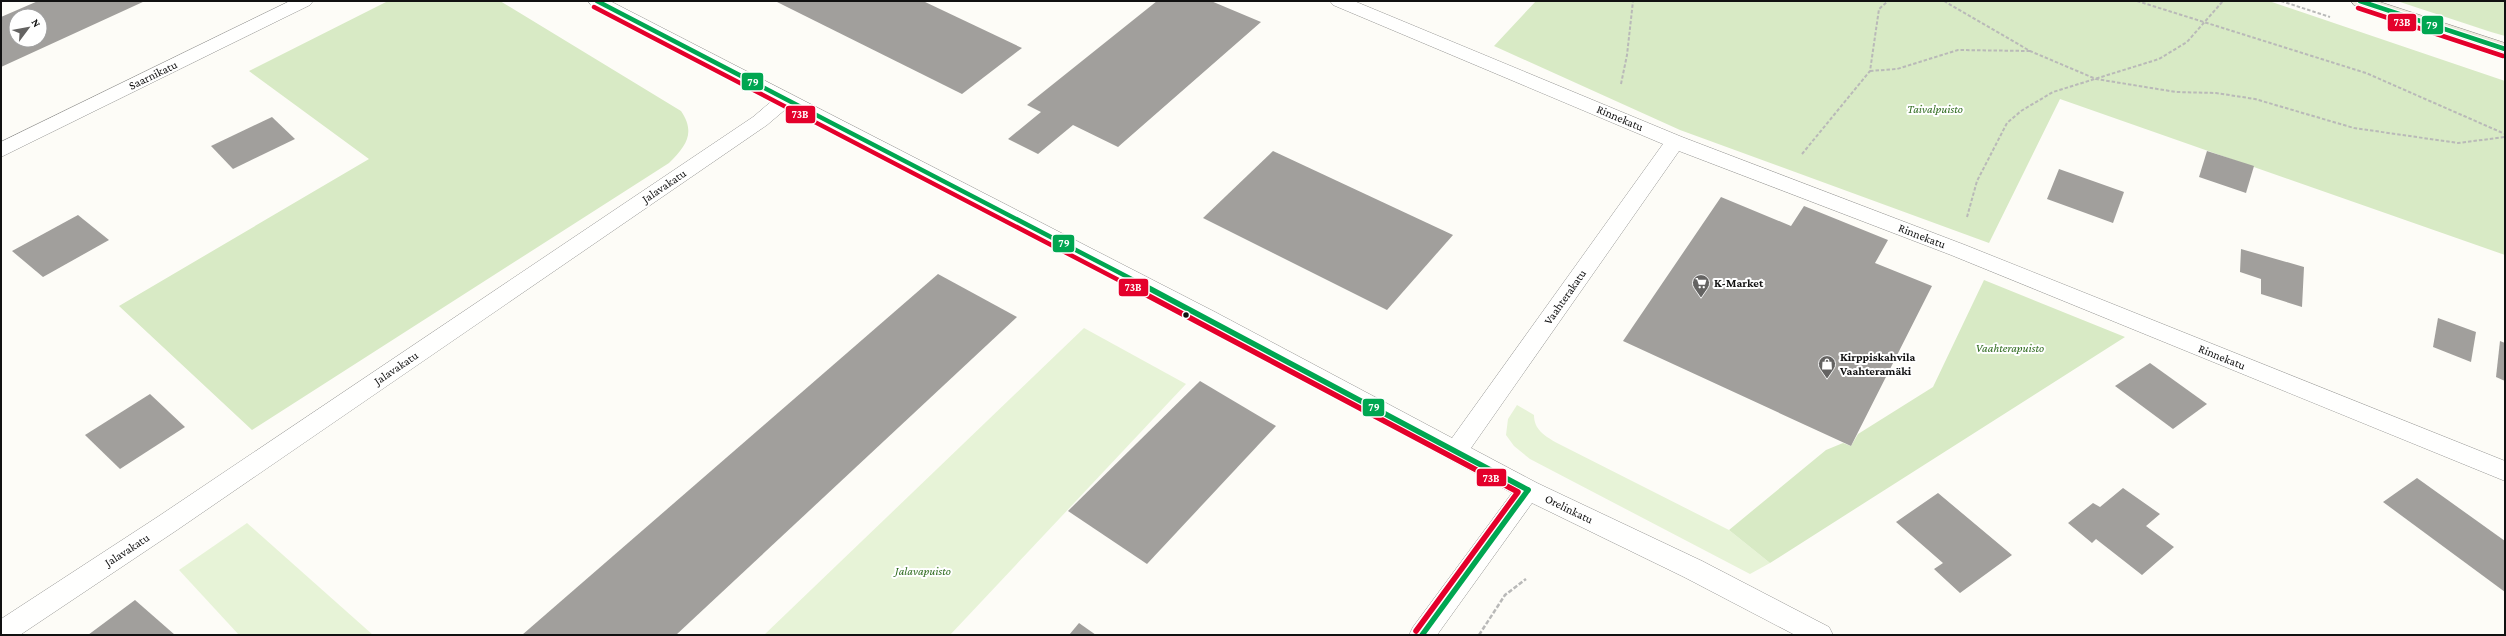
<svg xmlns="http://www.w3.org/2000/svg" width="2506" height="636" font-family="'Crimson Pro',serif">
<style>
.green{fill:#e7f3d7}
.forest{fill:#d8eac5}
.building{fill:#a19f9c;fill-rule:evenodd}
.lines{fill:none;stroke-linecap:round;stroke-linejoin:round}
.minor-casing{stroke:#979795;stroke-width:1}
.major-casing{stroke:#858482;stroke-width:1}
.path-far1{stroke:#b9b9b8;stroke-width:2;stroke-dasharray:3.5 2;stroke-linecap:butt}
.path{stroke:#b9b9b8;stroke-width:2.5;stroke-dasharray:4.5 2;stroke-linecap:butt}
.minor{fill:#fffffe;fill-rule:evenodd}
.major{fill:#ede9dc;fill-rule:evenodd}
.bus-1-far1-casing{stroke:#fff;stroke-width:7}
.bus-1-casing{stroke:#fff;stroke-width:8}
.bus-2-far1-casing{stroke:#fff;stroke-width:7}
.bus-2-casing{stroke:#fff;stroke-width:8}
.bus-1-far1{stroke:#00a651;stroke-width:4.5}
.bus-1{stroke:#00a651;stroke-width:5.5}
.bus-2-far1{stroke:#e4002b;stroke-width:4.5}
.bus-2{stroke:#e4002b;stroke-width:5.5}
.bus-dot{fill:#111;stroke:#fff;stroke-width:1.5}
.labels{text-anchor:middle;stroke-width:4;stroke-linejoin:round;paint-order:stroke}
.street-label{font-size:12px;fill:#111;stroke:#fff}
.park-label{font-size:12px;font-style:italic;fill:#2f6b1f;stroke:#fff}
.poi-label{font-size:12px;font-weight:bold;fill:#111;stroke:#fff;text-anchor:start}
.line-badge{stroke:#fff;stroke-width:1.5}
.badge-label{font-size:11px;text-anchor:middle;font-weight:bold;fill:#fff}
</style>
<rect width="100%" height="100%" fill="#fdfcf7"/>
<g class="green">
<path d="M1084,328L1186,384L950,635H764Z"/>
<path d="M1517,405L1534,415C1534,430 1545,436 1557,443L1729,530L1770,563L1750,574L1530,459L1514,446L1506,435L1508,419Z"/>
<path d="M247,523L373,635H239L179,570Z"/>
</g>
<g class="forest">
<path d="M388,1H500L681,111C696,133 686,146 669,163L252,430L119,306L369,159L249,71Z"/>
<path d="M1536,1H2269L2505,81V255L2060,99L1989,243L1680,130L1494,46Z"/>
<path d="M2397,1H2505V36L2491,32Z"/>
<path d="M1984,280L2125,337L1770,563L1729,530L1826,450L1843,443L1851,446L1858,434L1933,387Z"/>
</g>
<g class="building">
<path d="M38,1H145L1,67V17ZM16,16H40V40H16Z"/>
<path d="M775,1H923L1022,48L962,94Z"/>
<path d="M1157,1H1211L1261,22L1118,147L1073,125L1038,154L1008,139L1041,112L1027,105Z"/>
<path d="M272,117L295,139L233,169L211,146Z"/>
<path d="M1273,151L1453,235L1387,310L1203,218Z"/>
<path d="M2207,151L2254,166L2246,193L2199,177Z"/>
<path d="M2059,169L2124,192L2113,223L2047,199Z"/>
<path d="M1721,197L1791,226L1804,206L1888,240L1875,263L1932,286L1851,446L1623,341Z"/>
<path d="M78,215L109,240L43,277L12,251Z"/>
<path d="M2241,249L2304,267L2302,307L2261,294V279L2240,272Z"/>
<path d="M938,274L1017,317L676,635H522Z"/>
<path d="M2438,318L2476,332L2471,362L2433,347Z"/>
<path d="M2500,341L2505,343V381L2496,377Z"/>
<path d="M2150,363L2207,404L2173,429L2115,386Z"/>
<path d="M1200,381L1276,426L1147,564L1068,511Z"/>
<path d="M150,394L185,427L120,469L85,435Z"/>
<path d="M2417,478L2505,541V592L2383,502Z"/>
<path d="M2123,488L2160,514L2146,526L2174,547L2142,575L2096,539L2092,543L2068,523L2093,503L2100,507Z"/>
<path d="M1938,493L2012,555L1960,593L1934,569L1943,563L1896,522Z"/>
<path d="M135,600L175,635H88Z"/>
<path d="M1079,623L1096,635H1069Z"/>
</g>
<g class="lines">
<g class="minor-casing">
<g id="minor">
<path d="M290,1H313L310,5L1,157V142Z"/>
<path d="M588,1H610L1215,312L1452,438L1663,144L1333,5L1330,1H1354L1682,137L1965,245L2505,461V481L1951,255L1679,151L1471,448L1537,483L1702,561L1829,627L1833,635H1795L1684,577L1532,503L1437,635H1409L1413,627L1512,493L1199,324L787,108L767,125L177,530L20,635H1V619L159,516L753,117L773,100L591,5Z"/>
</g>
</g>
<g class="major-casing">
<path id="major" d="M2351,1H2377L2505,43V55L2354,5Z"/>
</g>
<g class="path-far1">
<path d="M1944,1L2030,51L2096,79L2176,92L2216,93L2255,99L2354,128L2458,143L2505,137"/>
<path d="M2137,1L2366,73L2505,134"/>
<path d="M2281,1L2330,17"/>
<path d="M1870,71L1897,69L1958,50L2030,51"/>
<path d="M1621,84L1627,55L1633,1"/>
<path d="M1802,154L1870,71L1879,9L1888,1"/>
<path d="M1967,217L1977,181L2007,123L2021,111L2053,92L2159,59L2187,42L2223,1"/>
</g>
<path class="path" d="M1479,635L1505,595L1526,579"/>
<use href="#minor" class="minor"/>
<use href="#major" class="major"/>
<g class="bus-1-far1-casing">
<g id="bus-1-far1">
<path d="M597,1L1145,286"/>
<path d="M2360,1L2505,49"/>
</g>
</g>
<g class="bus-1-casing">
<g id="bus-1">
<path d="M1143,285L1528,490"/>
<path d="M1422,635L1528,490"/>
</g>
</g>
<g class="bus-2-far1-casing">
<g id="bus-2-far1">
<path d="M594,7L1130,286"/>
<path d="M2358,8L2503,56"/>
</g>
</g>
<g class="bus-2-casing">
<path id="bus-2" d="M1128,285L1518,492L1416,631"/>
</g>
<use href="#bus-1-far1" class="bus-1-far1"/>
<use href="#bus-1" class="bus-1"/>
<use href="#bus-2-far1" class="bus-2-far1"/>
<use href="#bus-2" class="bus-2"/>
</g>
<defs>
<g id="supermarket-pin" transform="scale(0.9)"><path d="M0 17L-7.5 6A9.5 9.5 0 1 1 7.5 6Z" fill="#646362" stroke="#fff"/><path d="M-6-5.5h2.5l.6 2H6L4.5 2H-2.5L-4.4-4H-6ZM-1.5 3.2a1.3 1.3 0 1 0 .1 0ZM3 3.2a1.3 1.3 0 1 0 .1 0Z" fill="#fff"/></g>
<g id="shop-pin" transform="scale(0.9)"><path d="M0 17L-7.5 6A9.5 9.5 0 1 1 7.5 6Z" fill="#646362" stroke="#fff"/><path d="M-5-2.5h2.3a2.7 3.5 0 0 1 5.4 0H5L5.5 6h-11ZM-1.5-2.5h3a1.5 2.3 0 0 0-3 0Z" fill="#fff"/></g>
</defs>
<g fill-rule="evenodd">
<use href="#supermarket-pin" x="1701" y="283"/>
<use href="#shop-pin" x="1827" y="364"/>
</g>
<circle class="bus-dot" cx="1186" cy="315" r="3.5"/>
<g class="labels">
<g class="street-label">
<text transform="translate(153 75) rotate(-26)" y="4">Saarnikatu</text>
<text transform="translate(1620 118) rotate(23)" y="4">Rinnekatu</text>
<text transform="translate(664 186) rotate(-34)" y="4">Jalavakatu</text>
<text transform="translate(1922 236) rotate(21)" y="4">Rinnekatu</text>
<text transform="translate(1565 297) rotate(-55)" y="4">Vaahterakatu</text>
<text transform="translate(2222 357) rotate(22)" y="4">Rinnekatu</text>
<text transform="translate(396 368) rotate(-34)" y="4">Jalavakatu</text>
<text transform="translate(1569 509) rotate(26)" y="4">Orelinkatu</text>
<text transform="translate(127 550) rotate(-33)" y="4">Jalavakatu</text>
</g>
<g class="park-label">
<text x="1935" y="113">Taivalpuisto</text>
<text x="2010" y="352">Vaahterapuisto</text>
<text x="923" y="575">Jalavapuisto</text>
</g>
<g class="poi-label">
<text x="1714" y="287">K-Market</text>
<text x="1840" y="361">Kirppiskahvila<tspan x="1840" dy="14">Vaahteramäki</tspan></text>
</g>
</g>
<g class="line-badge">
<rect x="2387" y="13" width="30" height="19" rx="4" fill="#e4002b"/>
<rect x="2421" y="15" width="23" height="20" rx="4" fill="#00a651"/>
<rect x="741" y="72" width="23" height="19" rx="4" fill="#00a651"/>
<rect x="785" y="105" width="31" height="19" rx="4" fill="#e4002b"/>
<rect x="1052" y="234" width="23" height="19" rx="4" fill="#00a651"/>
<rect x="1118" y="278" width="31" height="19" rx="4" fill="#e4002b"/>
<rect x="1362" y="398" width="23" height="19" rx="4" fill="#00a651"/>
<rect x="1476" y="468" width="31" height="19" rx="4" fill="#e4002b"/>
</g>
<g class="badge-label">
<text x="2402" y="26">73B</text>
<text x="2432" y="29">79</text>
<text x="753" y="86">79</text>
<text x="800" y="118">73B</text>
<text x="1064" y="247">79</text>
<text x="1133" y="291">73B</text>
<text x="1374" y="411">79</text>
<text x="1491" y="482">73B</text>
</g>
<rect width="2506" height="636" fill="none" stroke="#111111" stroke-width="4"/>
<g transform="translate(28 28) rotate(58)"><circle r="19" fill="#ffffff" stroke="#a0a0a0"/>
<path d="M0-3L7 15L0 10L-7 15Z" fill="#646362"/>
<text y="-6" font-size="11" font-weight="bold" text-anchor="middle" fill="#111111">N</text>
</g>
</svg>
